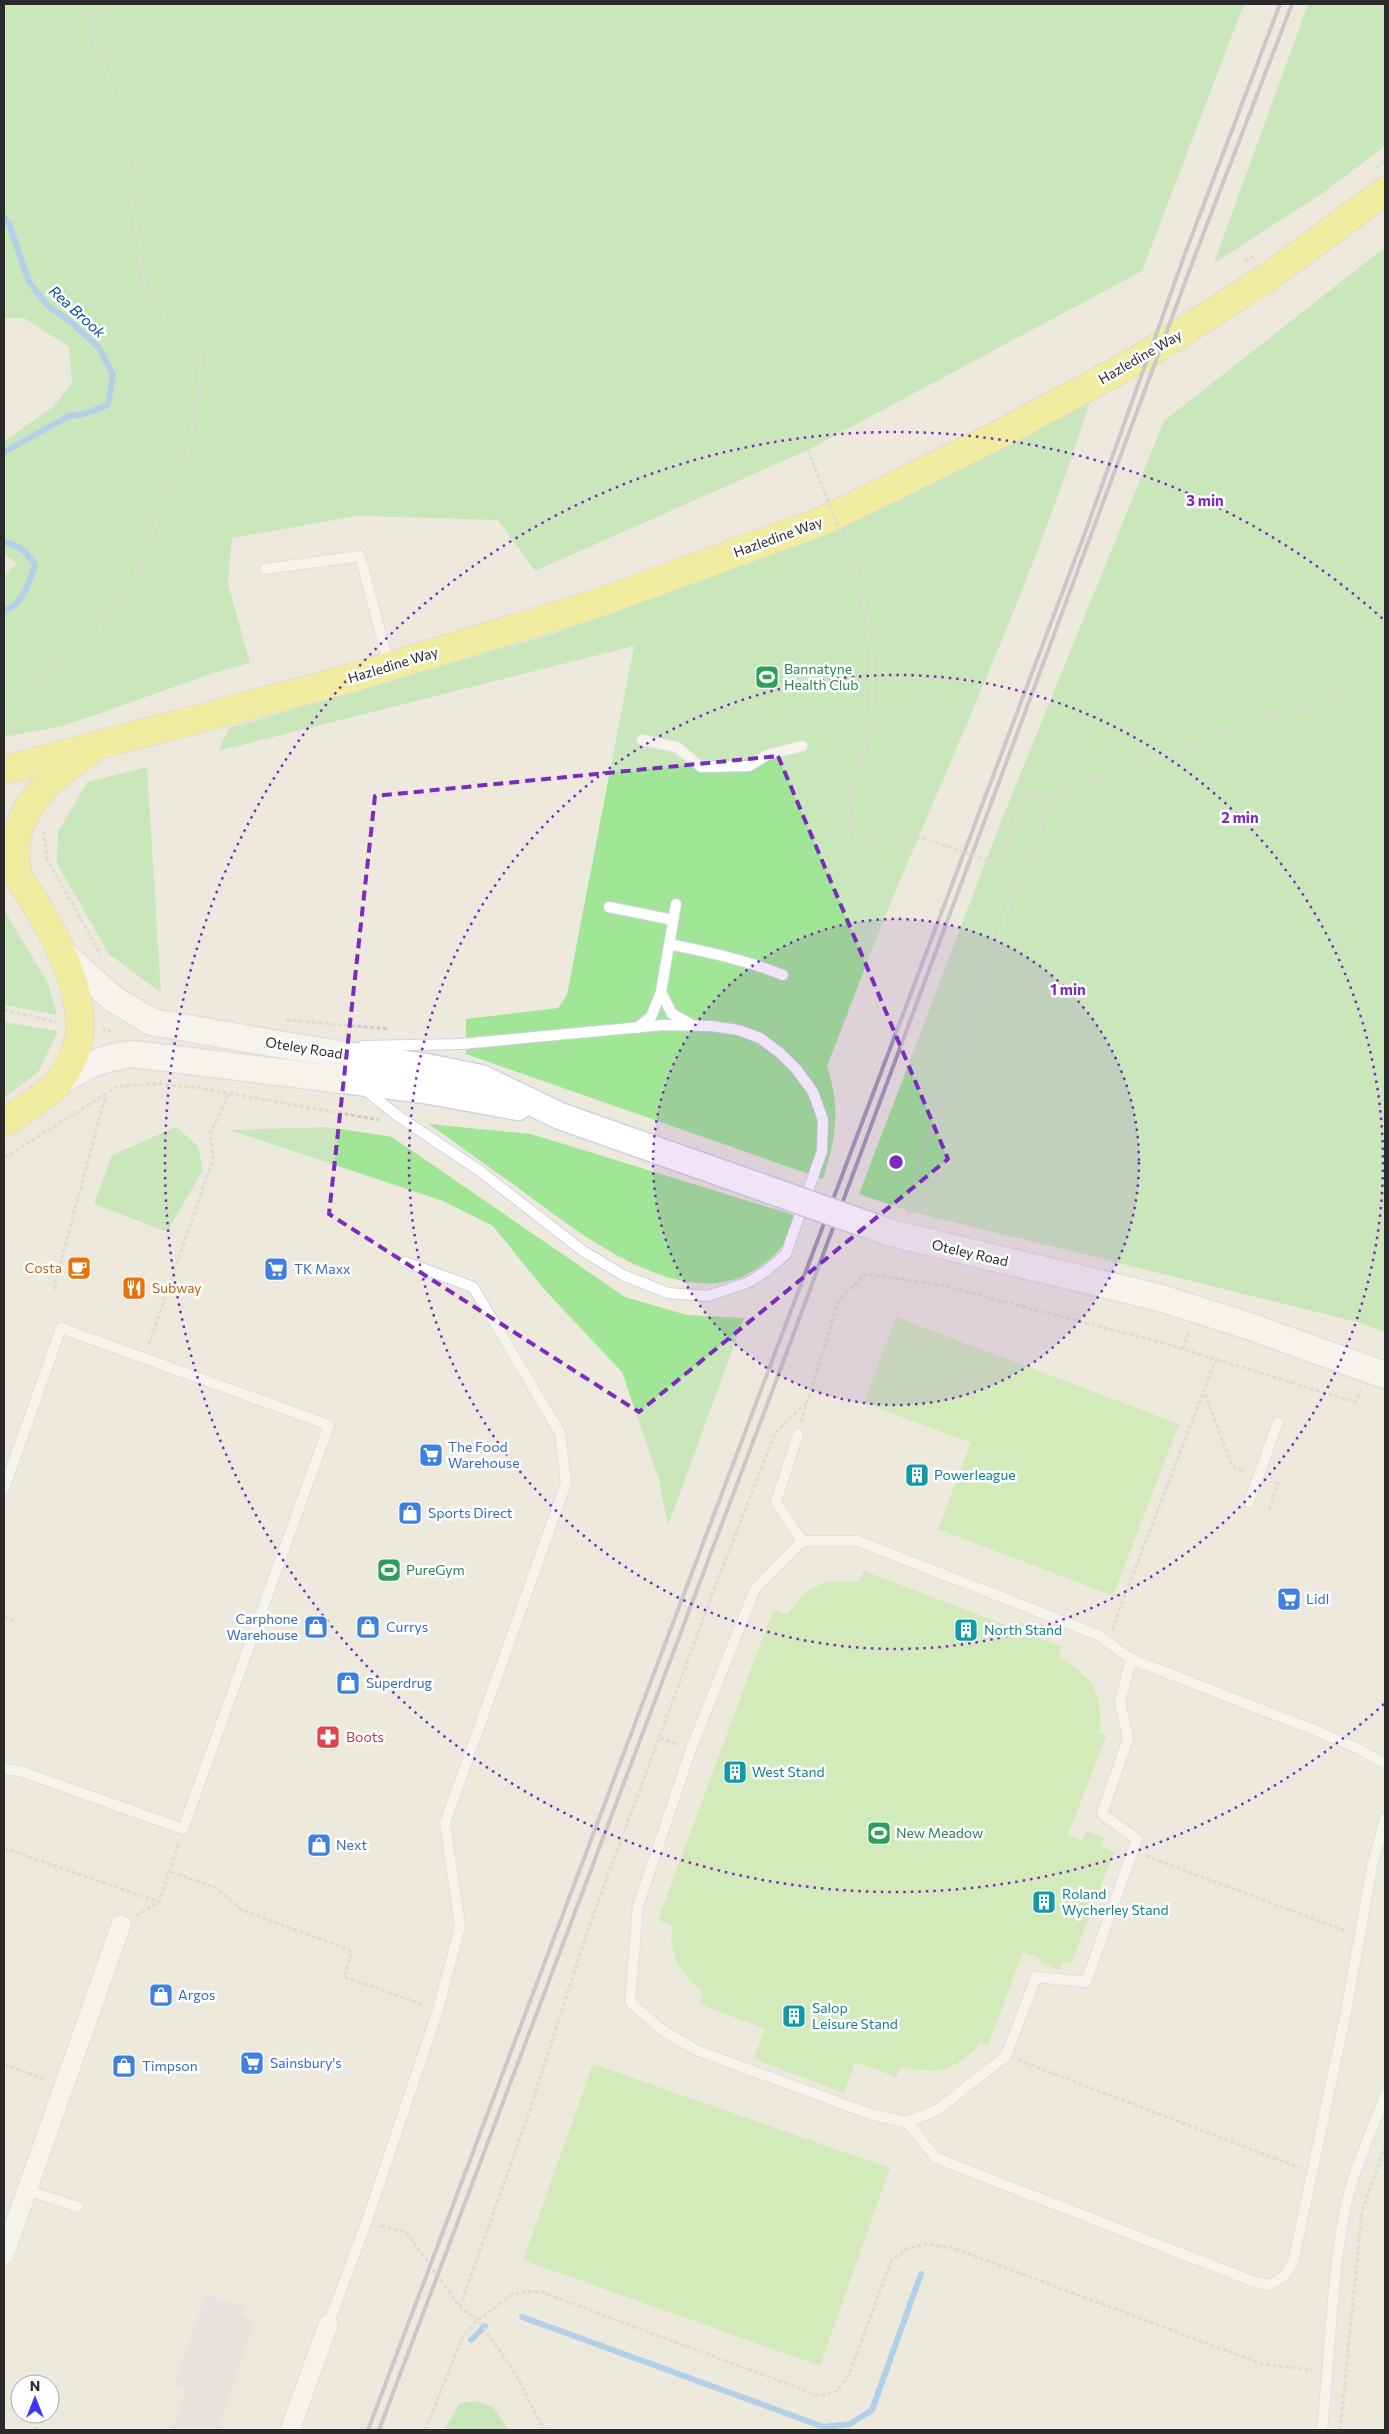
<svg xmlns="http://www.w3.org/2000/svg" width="1389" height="2434" font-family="Commissioner,sans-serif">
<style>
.industrial{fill:#e1dde5}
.green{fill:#a1e596}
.pitch{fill:#b3ed92}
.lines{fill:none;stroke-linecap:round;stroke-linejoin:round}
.stream{stroke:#6bb2f3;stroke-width:6}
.service-casing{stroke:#d1d1e4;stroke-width:12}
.minor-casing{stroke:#d1d1e4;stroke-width:21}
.secondary-casing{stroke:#d1d1e4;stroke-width:29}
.primary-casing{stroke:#ccc;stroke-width:30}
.path{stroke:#ccc;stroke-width:3;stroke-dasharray:4 2.5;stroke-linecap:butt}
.service{stroke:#fff;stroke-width:10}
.minor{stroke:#fff;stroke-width:19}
.secondary{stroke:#fff;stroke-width:26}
.primary{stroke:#f5f158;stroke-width:28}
.rail{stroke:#a09eb5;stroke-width:4}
.secondary-bridge-casing{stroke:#d1d1e4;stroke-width:29;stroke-linecap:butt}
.path-bridge{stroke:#ccc;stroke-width:3;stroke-dasharray:4 2.5;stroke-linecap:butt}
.secondary-bridge{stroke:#fff;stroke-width:26}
.marked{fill:none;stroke:#7b2cbf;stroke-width:4;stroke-dasharray:10 6;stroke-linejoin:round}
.ring{fill:none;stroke:#7b2cbf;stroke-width:2.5;stroke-dasharray:2.5 5}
.labels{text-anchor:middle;stroke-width:5;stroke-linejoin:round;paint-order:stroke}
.street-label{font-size:14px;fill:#2a2a2a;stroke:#fff}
.leisure-label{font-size:14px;fill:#27864d;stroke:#fff;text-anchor:start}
.food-label{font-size:14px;fill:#c56008;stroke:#fff;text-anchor:end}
.shop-label{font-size:14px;fill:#366cbe;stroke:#fff;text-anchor:start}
.culture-label{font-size:14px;fill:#0d838f;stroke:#fff;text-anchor:start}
.health-label{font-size:14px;fill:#be3a42;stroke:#fff;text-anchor:start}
.water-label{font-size:15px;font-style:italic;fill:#094ca0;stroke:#fff}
.centre{fill:#7b2cbf;stroke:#fff;stroke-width:2.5}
.ring-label{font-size:15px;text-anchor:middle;font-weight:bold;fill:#7b2cbf;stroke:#fff;stroke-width:5;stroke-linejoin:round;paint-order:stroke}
</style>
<rect width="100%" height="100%" fill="#ede9dc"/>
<path class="industrial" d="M206,2294L245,2306L242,2316L255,2320L218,2430H172L185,2391L174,2385Z"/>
<g class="green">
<path d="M4,4H1244L1142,271L808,450L535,571L498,520L357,516L232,538L228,584L250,663L214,673L63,726L4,737V576L17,563L4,554V441L54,406L72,382L69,347L24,318H4Z"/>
<path d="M1308,4H1385V146L1323,193L1214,263Z"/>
<path d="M1385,247V1332L1357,1322L908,1211L859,1194L1000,824L1164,421Z"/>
<path d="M1090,401C1037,569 964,729 896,890C872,948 850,1008 827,1066C841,1109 836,1137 823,1179L466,1054V1019L558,1008L567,995L634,646L218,751L229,728L555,633L828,533Z"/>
<path d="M147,767L161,993L109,954L57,864L58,832L87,782Z"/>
<path d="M4,910L47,981L57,1015L4,1005Z"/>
<path d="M4,1022L58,1031L39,1071L4,1098Z"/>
<path d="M429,1124L531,1134L794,1215C792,1223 790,1233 786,1240C780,1251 769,1260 759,1267C688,1319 582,1235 525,1193C493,1170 461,1147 429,1124Z"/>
<path d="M176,1127L198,1146L203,1170L167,1232L94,1204L112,1155Z"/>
<path d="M328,1127L392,1137L625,1297L687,1315L744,1318L668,1526L659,1480L622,1372L543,1288L493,1226L443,1201L229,1130Z"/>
<path d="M478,2401L493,2407L509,2430H444L460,2403Z"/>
</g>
<g class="pitch">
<path d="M896,1317L1179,1424L1113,1596L938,1529L971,1443L864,1403Z"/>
<path d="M864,1571L1016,1629L1020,1622L1042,1631L1039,1638L1062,1647L1059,1657C1094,1678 1103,1692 1099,1733L1106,1736L1068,1835L1082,1841L1086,1831L1104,1838L1101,1846L1114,1852L1071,1964L1062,1961L1059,1970L1041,1963L1042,1959L1023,1952L988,2045L980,2043C955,2072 937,2075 901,2067L896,2077L855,2062L844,2093L754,2059L765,2029L699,2004L703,1992C680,1973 669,1956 672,1925L658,1920L773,1610L787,1615C808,1585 823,1578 859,1582Z"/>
<path d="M593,2064L890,2168L820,2366L523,2260Z"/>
</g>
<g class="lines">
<g class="stream">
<path d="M4,217L9,224L29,282L48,306L71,322L99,348L113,375L108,405L84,414L69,416L4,452"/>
<path d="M4,542C19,545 27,552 35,565C29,582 23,605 4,611"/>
<path d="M522,2317L824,2427L850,2424L872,2410L921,2274"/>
<path d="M471,2340L485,2326"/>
</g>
<g class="service-casing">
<g id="service">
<path d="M265,569L360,556L389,665"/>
<path d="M642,740L677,747L701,767L749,766L767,755L802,746"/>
<path d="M609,907L673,920"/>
<path d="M669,944C708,952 746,960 783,975"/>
<path d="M661,992L672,1014L689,1023"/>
<path d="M637,1028L651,1017L661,992L676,904"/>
<path d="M363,1046L461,1044L663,1025L711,1026L738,1030L760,1038L780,1053L797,1070L813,1092L823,1120L822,1151L786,1254L766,1271L749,1282L708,1296L668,1293L623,1275L583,1251L480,1171L398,1116L364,1089"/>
<path d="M798,1434L776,1502L802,1541L755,1589L691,1749L638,1906L630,2002L662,2030L696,2050L873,2115L907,2122L936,2158L1252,2281L1270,2285L1284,2276L1293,2263L1346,2012L1372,1867L1385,1818"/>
<path d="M4,1489L61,1328L329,1425L183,1829L20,1771L4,1769"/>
<path d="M1249,1502L1278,1422"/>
<path d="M802,1541H858L1098,1635L1131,1659L1314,1730L1357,1748L1385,1764"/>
<path d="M907,2122L937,2110L1006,2056L1036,1977L1086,1982L1137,1839L1102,1814L1128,1738L1120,1702L1131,1659"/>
<path d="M26,2190L78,2207"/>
<path d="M328,2325L366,2223L438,2010L460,1926L445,1823L566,1483L560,1433L473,1287L405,1262"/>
<path d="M1322,2430C1330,2359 1331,2285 1344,2214C1352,2173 1371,2134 1385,2095"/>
</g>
</g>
<g class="minor-casing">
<g id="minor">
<path d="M4,2255L121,1925"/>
<path d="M290,2430L328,2325"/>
</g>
</g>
<g class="secondary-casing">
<g id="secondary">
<path d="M63,953L112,998L152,1022L295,1047L426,1067L481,1078L560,1116L761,1187"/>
<path d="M57,1084C84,1066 101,1058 133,1054L424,1090L518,1107"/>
<path d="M891,1233L1157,1297L1246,1325L1385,1375"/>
</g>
</g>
<g class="primary-casing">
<g id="primary">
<path d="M4,770L341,681L595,604L825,520L998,435L1138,360L1267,278L1385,191"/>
<path d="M4,857C36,899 80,971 80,1025C80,1046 70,1066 59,1082C50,1094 17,1113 4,1123"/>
<path d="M17,875C17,864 14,851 16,840C23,802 56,771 88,753"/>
</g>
</g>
<g class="path">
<path d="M1375,168L1385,161"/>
<path d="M1245,261L1257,254"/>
<path d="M856,572C871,631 879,681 866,742C861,766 847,790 849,816C850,829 856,840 870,844L923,838"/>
<path d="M4,696L41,677L96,634L135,576L173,478L188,459L202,355L169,324L145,288L131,190L136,159L91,30L100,4"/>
<path d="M44,831L47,859L101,955"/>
<path d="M999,864L1024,797H1052"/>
<path d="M4,1010L57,1022"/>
<path d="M286,1020L389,1029"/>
<path d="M102,1029L111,1031"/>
<path d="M4,1158L118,1086L159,1084L200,1088L379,1120"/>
<path d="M908,1215L919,1160L942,1104L973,1009L1018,880L1052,797L1262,720L1385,684"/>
<path d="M56,1290L55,1283L106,1094"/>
<path d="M149,1344L213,1159L210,1134L229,1093"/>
<path d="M1183,1349L1189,1330"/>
<path d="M1205,1394L1232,1466L1245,1471"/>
<path d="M801,1422L839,1300L866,1274L941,1285L1163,1343L1355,1402L1362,1391"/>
<path d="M1269,1509L1278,1484L1272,1482"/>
<path d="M4,1617L14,1620"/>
<path d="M1112,1629L1216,1359"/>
<path d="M660,1738L679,1745"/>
<path d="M4,1848L159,1902L179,1843"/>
<path d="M1146,1856L1346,1931"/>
<path d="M171,1872L215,1887L242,1910L352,1951L344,1977L425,2005"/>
<path d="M136,1916L159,1902"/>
<path d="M1018,2060L1300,2168"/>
<path d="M4,2064L46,2080"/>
<path d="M381,2226L406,2232L460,2307L478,2320L513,2369L544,2430"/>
<path d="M460,2307L530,2110L588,1929L718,1579L775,1433L806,1403"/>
<path d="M36,2430L37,2427"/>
<path d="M425,2430L463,2336L478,2320L512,2295L528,2291L544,2293L820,2396L837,2391L849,2375L891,2261L908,2248L927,2244L953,2248L1262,2364L1313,2370"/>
<path d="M1340,2430L1362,2212L1385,2146"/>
</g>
<use href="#service" class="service"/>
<use href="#minor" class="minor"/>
<use href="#secondary" class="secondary"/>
<use href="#primary" class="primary"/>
<g class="rail">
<path d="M368,2430L1086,530L1186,251L1280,4"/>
<path d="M379,2430L773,1389L1196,253L1292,4"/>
</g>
<g class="secondary-bridge-casing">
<path id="secondary-bridge" d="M761,1187L891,1233"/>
</g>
<g class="path-bridge">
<path d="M808,450L856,572"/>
<path d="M923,838L999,864"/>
</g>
<use href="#secondary-bridge" class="secondary-bridge"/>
</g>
<path d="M0 0H1389V2434H0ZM778,756L948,1159L639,1412L329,1214L375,796Z" fill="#ede9dc" fill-opacity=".55" fill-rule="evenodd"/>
<path class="marked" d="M778,756L948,1159L639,1412L329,1214L375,796Z"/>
<circle cx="896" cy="1162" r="243" fill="#7b2cbf" fill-opacity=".12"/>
<g class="ring">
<circle cx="896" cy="1162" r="243"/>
<circle cx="896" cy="1162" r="487"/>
<path d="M1384 1704A730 730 0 1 1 1384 620"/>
</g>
<defs>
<g id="stadium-square" transform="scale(1.25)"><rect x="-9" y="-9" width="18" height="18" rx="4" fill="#2e9e5b" stroke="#fff"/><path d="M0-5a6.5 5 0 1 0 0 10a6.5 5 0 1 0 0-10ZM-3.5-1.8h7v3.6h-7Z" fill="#fff"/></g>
<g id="cafe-square" transform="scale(1.25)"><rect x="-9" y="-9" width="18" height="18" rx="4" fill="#e8710a" stroke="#fff"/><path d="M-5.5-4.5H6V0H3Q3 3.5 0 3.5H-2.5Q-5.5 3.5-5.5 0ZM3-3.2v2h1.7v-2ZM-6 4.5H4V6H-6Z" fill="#fff"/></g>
<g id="supermarket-square" transform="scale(1.25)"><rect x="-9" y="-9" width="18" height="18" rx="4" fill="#3f7fe0" stroke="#fff"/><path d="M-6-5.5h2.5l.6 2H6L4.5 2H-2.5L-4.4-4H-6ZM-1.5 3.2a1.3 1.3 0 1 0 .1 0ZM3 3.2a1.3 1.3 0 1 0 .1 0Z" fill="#fff"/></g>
<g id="restaurant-square" transform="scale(1.25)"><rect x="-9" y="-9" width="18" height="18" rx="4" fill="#e8710a" stroke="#fff"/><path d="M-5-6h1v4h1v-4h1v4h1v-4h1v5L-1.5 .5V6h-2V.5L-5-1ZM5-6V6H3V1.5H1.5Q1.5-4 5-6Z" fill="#fff"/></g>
<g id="building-square" transform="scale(1.25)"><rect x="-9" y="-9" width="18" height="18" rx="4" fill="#0f9aa8" stroke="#fff"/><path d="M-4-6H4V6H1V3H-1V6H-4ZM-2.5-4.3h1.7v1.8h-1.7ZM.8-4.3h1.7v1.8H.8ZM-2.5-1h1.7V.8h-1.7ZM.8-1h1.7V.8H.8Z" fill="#fff"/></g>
<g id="shop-square" transform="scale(1.25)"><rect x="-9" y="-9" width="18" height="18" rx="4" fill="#3f7fe0" stroke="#fff"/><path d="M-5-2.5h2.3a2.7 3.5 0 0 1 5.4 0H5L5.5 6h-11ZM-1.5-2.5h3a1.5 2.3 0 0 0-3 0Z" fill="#fff"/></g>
<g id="pharmacy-square" transform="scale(1.25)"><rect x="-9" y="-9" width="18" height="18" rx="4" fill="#e0444e" stroke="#fff"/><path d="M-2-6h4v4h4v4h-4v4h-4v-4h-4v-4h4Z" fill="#fff"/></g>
</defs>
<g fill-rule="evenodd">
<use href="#stadium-square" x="767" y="677"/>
<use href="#cafe-square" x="79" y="1268"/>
<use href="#supermarket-square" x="276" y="1269"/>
<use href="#restaurant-square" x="134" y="1288"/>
<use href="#supermarket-square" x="431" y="1455"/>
<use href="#building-square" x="917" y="1475"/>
<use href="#shop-square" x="410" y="1513"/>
<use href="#stadium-square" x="389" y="1570"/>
<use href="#supermarket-square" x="1289" y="1599"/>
<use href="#shop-square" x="316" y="1627"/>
<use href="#shop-square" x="368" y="1627"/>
<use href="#building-square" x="966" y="1630"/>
<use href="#shop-square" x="348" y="1683"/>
<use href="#pharmacy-square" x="328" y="1737"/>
<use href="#building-square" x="735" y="1772"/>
<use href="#stadium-square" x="879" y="1833"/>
<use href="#shop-square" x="319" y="1845"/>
<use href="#building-square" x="1044" y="1902"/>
<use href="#shop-square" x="161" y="1995"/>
<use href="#building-square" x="794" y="2016"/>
<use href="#supermarket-square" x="252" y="2063"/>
<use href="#shop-square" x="124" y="2066"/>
</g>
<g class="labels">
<g class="street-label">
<text transform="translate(1140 357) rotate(-30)" y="5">Hazledine Way</text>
<text transform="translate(778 537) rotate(-20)" y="5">Hazledine Way</text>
<text transform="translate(393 665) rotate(-17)" y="5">Hazledine Way</text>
<text transform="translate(304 1048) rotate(9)" y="5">Oteley Road</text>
<text transform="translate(970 1253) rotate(13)" y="5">Oteley Road</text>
</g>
<g class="leisure-label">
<text x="784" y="674">Bannatyne<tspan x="784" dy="16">Health Club</tspan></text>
<text x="406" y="1575">PureGym</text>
<text x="896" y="1838">New Meadow</text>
</g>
<g class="food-label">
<text x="62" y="1273">Costa</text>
<text x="152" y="1293" text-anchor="start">Subway</text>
</g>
<g class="shop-label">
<text x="294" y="1274">TK Maxx</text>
<text x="448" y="1452">The Food<tspan x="448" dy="16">Warehouse</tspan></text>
<text x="428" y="1518">Sports Direct</text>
<text x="1306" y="1604">Lidl</text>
<text x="298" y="1624" text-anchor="end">Carphone<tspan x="298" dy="16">Warehouse</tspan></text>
<text x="386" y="1632">Currys</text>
<text x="366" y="1688">Superdrug</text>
<text x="336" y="1850">Next</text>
<text x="178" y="2000">Argos</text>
<text x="270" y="2068">Sainsbury's</text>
<text x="142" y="2071">Timpson</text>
</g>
<g class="culture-label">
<text x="934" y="1480">Powerleague</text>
<text x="984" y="1635">North Stand</text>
<text x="752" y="1777">West Stand</text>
<text x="1062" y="1899">Roland<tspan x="1062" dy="16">Wycherley Stand</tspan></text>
<text x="812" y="2013">Salop<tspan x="812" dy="16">Leisure Stand</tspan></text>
</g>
<g class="health-label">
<text x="346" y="1742">Boots</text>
</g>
<g class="water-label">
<text transform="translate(77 312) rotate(42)" y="5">Rea Brook</text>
</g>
</g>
<circle cx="896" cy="1162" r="8" class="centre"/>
<g class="ring-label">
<text x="1205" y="506">3 min</text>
<text x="1240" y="823">2 min</text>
<text x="1068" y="995">1 min</text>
</g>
<rect width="1389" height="2434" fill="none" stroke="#2a2a2a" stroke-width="10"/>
<g transform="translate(35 2399)"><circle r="24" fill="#ffffff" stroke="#aaaaaa"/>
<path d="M0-4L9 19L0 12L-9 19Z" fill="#3b37ff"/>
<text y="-8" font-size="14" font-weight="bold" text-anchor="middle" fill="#2a2a2a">N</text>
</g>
</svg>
